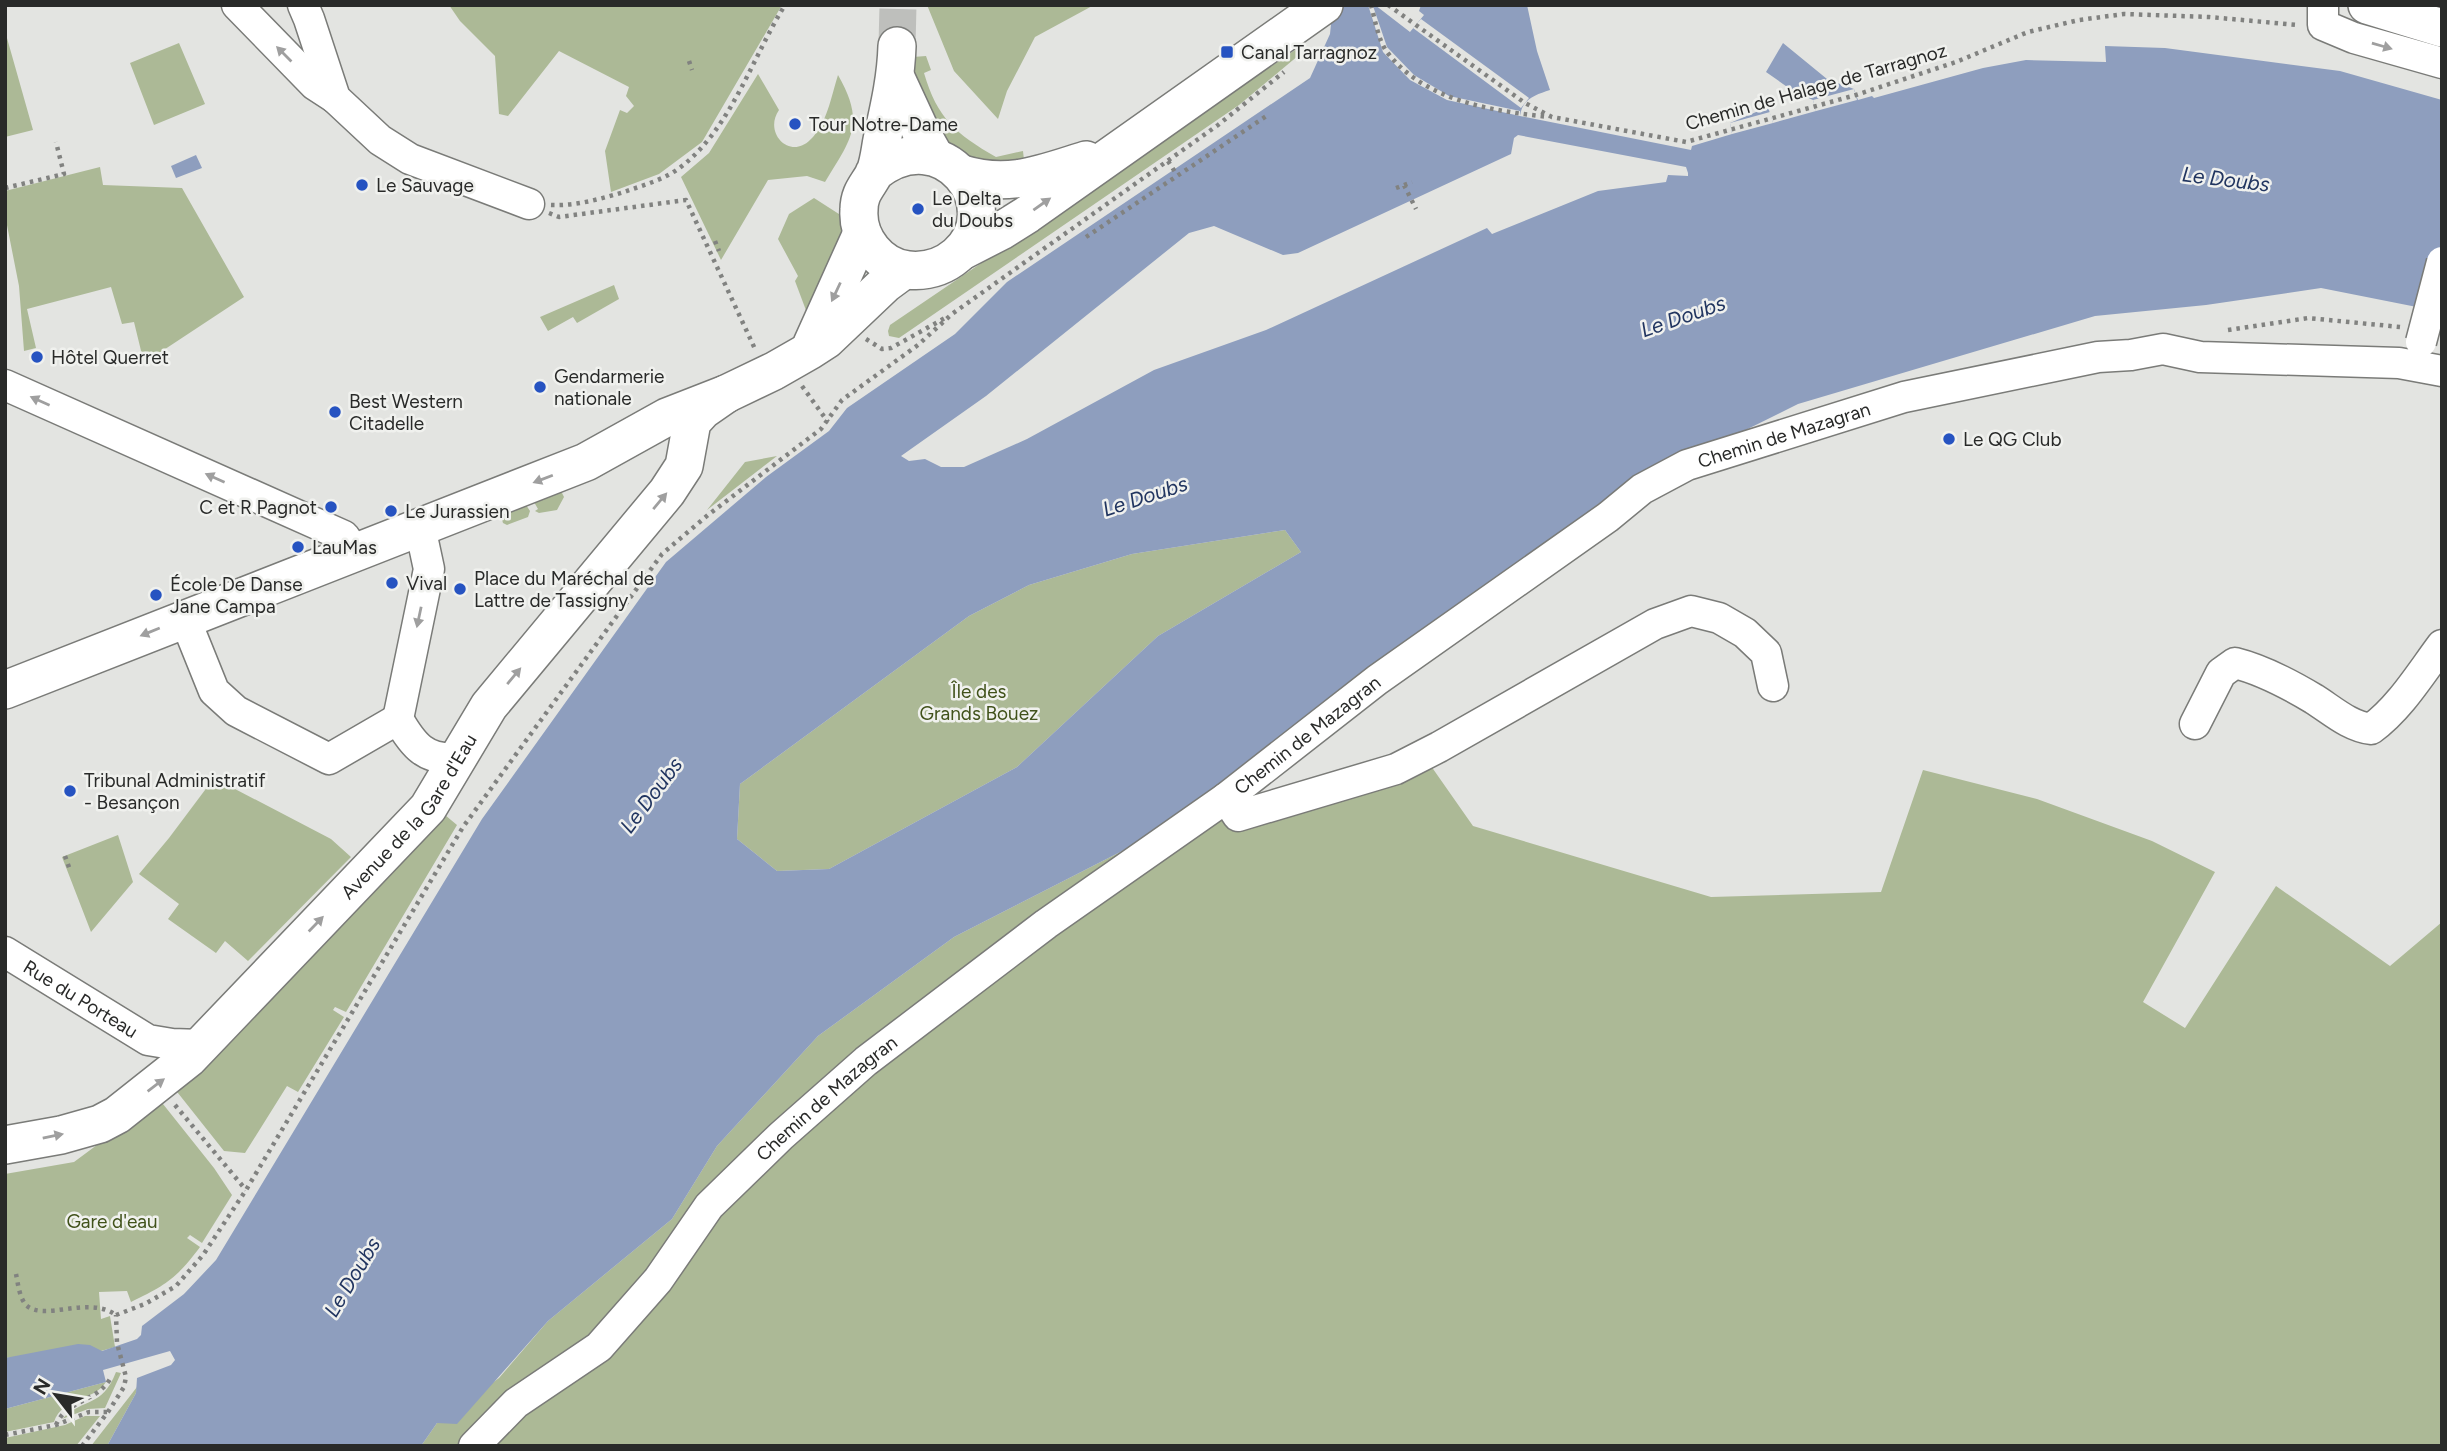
<svg xmlns="http://www.w3.org/2000/svg" width="2447" height="1451" viewBox="0 0 2447 1451" font-family="Figtree,sans-serif">
<style>
.green{fill:#acb996}
.water{fill:#8e9ebe;fill-rule:evenodd}
.pier{fill:#e3e4e1}
.lines{fill:none;stroke-linecap:round;stroke-linejoin:round}
.major-tunnel{stroke:#bebfbc;stroke-width:37;stroke-dasharray:37 18;stroke-linecap:butt}
.minor-casing{stroke:#7a7b78;stroke-width:33}
.major-casing{stroke:#7a7b78;stroke-width:40}
.path{stroke:#818280;stroke-width:4.5;stroke-dasharray:3.5 5;stroke-linecap:butt}
.minor{stroke:#fff;stroke-width:30}
.major{stroke:#fff;stroke-width:37}
.minor-bridge-casing{stroke:#7a7b78;stroke-width:33;stroke-linecap:butt}
.minor-bridge{stroke:#fff;stroke-width:30}
.oneway{fill:#9f9f9f}
.poi-dot{fill:#2653c1;stroke:#f0f1ee;stroke-width:2.5}
.labels{text-anchor:middle;dominant-baseline:central;stroke-width:5;stroke-linejoin:round;paint-order:stroke}
.poi-label{font-size:19px;fill:#292a29;stroke:#f0f1ee;text-anchor:start}
.street-label{font-size:19px;fill:#292a29;stroke:#f0f1ee}
.park-label{font-size:19px;fill:#41521b;stroke:#f0f1ee}
.water-label{font-size:21px;font-style:italic;fill:#213560;stroke:#f0f1ee}
</style>
<rect width="100%" height="100%" fill="#e3e4e1"/>
<path class="green" d="M449,5H782L702,142L659,174L611,192L605,151L620,110L627,113L634,106L626,96L629,87L559,51L508,116L499,114L495,56L460,21Z
M927,5H1094L1035,37L1007,91L998,119L954,71Z
M5,31L33,130L5,137Z
M179,43L205,104L154,125L130,63Z
M1301,46L1305,50L1239,105L899,338L889,336L888,331L890,325Z
M926,56L931,70L924,73C937,118 956,134 996,157L1023,151L1024,160L992,166L966,157L939,136L913,83V57Z
M758,74L779,110C763,133 790,160 810,140C827,124 831,97 838,75C866,124 851,139 825,182L807,176L768,180L721,260L681,177L709,153Z
M100,167L103,185L182,188L244,297L144,363L134,322L122,324L111,287L27,309L36,348L24,351L19,286L5,215V191Z
M814,198L842,216L843,233L807,313L795,281L798,276L778,239L789,214Z
M614,285L619,299L577,323L573,317L548,331L540,317Z
M777,456L707,510L745,462Z
M554,491L562,493L564,497L557,510L539,513L535,511L538,509L534,502Z
M526,505L530,511L528,517L507,525L503,523L501,516L503,512Z
M1285,530L1301,552L1158,636L1017,767L829,869L777,871L737,839L740,784L969,616L1029,585L1132,554Z
M1431,766L1473,826L1711,897L1881,892L1923,770L2037,799L2152,841L2215,872L2143,1002L2185,1028L2276,886L2390,966L2442,922V1446H421L437,1423L499,1378L548,1321L672,1219L717,1146L818,1036L954,937L1126,849L1218,787L1243,828Z
M214,778L331,839L351,857L248,961L225,941L216,953L168,919L179,904L139,874L169,838Z
M445,815L457,825L346,1012L335,1007L333,1010L344,1017L298,1092L287,1086L245,1153L224,1151L174,1088Z
M118,835L133,882L91,932L62,857Z
M159,1099L214,1168L232,1195L202,1243L190,1235L187,1238L200,1247C176,1279 166,1285 131,1302L127,1291L99,1292L101,1319L110,1316L115,1347L101,1351L5,1358V1174L74,1162Z
M116,1372L121,1373L105,1408L88,1409L62,1419C84,1397 102,1408 116,1372Z
M106,1382C93,1402 62,1397 54,1422L5,1432V1409Z
M137,1387L136,1393L107,1446H91Z
M85,1416H100L76,1446H5V1438L65,1425Z"/>
<path class="water" d="M1333,5H1368L1369,8L1375,5L1410,32L1424,15L1419,11L1421,5H1527L1537,51L1550,90C1535,95 1522,99 1520,116L1691,150L1692,146L1732,134L1730,123L1768,107L1773,123L1816,111L1813,100L1793,91L1766,72L1783,43L1827,79L1854,89L1858,100L1872,96L1874,98L1983,68L2026,60L2106,62L2105,46L2165,48L2340,71L2442,100V312L2321,288L2206,305L2095,316L1798,404L1687,459L1126,849L954,937L818,1036L717,1146L672,1219L548,1321L457,1424L437,1423L421,1446H107L136,1393L137,1378L171,1365L175,1360L170,1351L103,1370L106,1382L5,1409V1358L78,1344L90,1345L102,1351L137,1339L141,1335L142,1326L184,1294L216,1260L482,819L666,562L766,477L829,431L847,408L955,334L1007,282L1310,78L1330,34ZM1518,135L1686,167L1688,173V176L1668,175L1666,182L1598,191L1492,234L1487,228L1266,330L1154,370L1027,439L964,467H941L925,459L909,461L901,456L986,396L1189,233L1214,226L1283,255L1298,253L1511,154L1514,138ZM1285,530L1301,552L1158,636L1017,767L829,869L777,871L737,839L740,784L969,616L1029,585L1132,554Z
M196,155L202,168L176,178L171,166Z"/>
<path class="pier" d="M1373,6L1387,47L1414,75L1449,96L1520,111V116L1447,100L1410,80L1383,52L1369,8Z
M1421,19L1529,98L1521,108L1413,28Z
M1854,89L1857,100L1816,111L1813,100Z
M1770,112L1773,123L1732,134L1730,123Z"/>
<g class="lines">
<path class="major-tunnel" d="M897,46L898,5"/>
<g class="minor-casing">
<g id="minor">
<path d="M237,5L315,85L335,98"/>
<path d="M303,5L309,19L335,98L380,140L410,159L529,204"/>
<path d="M2323,5V25L2354,38L2442,63"/>
<path d="M5,385L344,536L355,552"/>
<path d="M185,619L214,691L236,711L329,759L398,719"/>
<path d="M398,719L429,569L420,527"/>
<path d="M398,719C413,745 425,761 458,758"/>
<path d="M2195,724L2221,673L2235,663C2263,670 2289,684 2314,699C2333,711 2349,726 2371,729C2400,708 2421,673 2442,645"/>
<path d="M1226,798L1238,816L1396,769L1439,747L1655,624L1691,611L1719,618L1745,633L1766,653L1773,686"/>
<path id="s1" d="M5,952L148,1040L172,1044L201,1045"/>
<path id="s2" d="M474,1446L516,1403L599,1347L658,1280L709,1206L781,1136L866,1061L1046,924L1226,798L1377,680L1608,517L1642,489L1687,465L1904,397L2098,357L2131,355L2163,349L2200,357L2399,363L2442,371"/>
</g>
</g>
<g class="major-casing">
<g id="major">
<path d="M2367,5L2442,28"/>
<path d="M896,78L921,132L935,157"/>
<path d="M874,173C943,117 1011,208 957,255C943,267 927,272 908,270C880,267 857,239 859,210C859,192 868,186 875,172C879,162 880,150 882,140C889,108 896,79 897,46"/>
<path d="M962,174C1009,188 1041,174 1086,160"/>
<path d="M962,251L1001,231L1028,214L1324,5"/>
<path d="M812,344L862,233"/>
<path d="M5,690L586,462L667,417L726,394L774,371L809,351L826,340L885,284L904,270"/>
<path id="s3" d="M5,1145L61,1135L100,1124L117,1115L189,1058L428,808L489,706L667,492L684,466L692,422L703,410L726,394"/>
</g>
</g>
<path class="path" d="M1371,5C1375,19 1378,40 1387,52C1424,101 1492,111 1549,117
M1388,5L1525,103L1552,117L1686,142L1856,95L1956,62L2028,32L2079,20L2124,14L2209,17L2298,25
M689,61L692,70
M1168,161L1177,175
M1404,185L1416,209
M5,188L64,174L56,142
M1396,188L1412,182
M551,205C576,206 600,199 624,192C644,185 666,179 682,166C731,128 753,56 785,5
M549,213L559,217L686,200L755,349
M1086,237L1268,115
M715,241L719,251
M2228,330L2308,318L2400,327
M866,339L882,349L891,348L945,318
M802,386L828,422
M65,856L70,870
M175,1105L246,1190
M16,1274C18,1283 19,1297 26,1305C44,1322 88,1295 116,1315
M116,1315L145,1304L176,1286L203,1255L246,1190L463,827L662,554L708,515L821,429L842,400L918,345L952,314L1218,125L1284,72
M56,1425C66,1400 97,1402 110,1379
M5,1435L56,1425L89,1412H108
M82,1446L108,1412L124,1387L126,1377L117,1343L116,1315"/>
<use href="#minor" class="minor"/>
<use href="#major" class="major"/>
<g class="minor-bridge-casing">
<path id="minor-bridge" d="M2421,342L2442,262"/>
</g>
<use href="#minor-bridge" class="minor-bridge"/>
</g>
<defs><path id="oneway-solid" d="M-6-.8H1V-3.2L6.5 0L1 3.2V.8H-6Z" transform="scale(1.75)"/></defs>
<g class="oneway">
<use href="#oneway-solid" transform="translate(2382 46) rotate(16)"/>
<use href="#oneway-solid" transform="translate(284 54) rotate(-135)"/>
<use href="#oneway-solid" transform="translate(1042 204) rotate(-35)"/>
<use href="#oneway-solid" transform="translate(836 292) rotate(115)"/>
<use href="#oneway-solid" transform="translate(40 401) rotate(-156)"/>
<use href="#oneway-solid" transform="translate(215 478) rotate(-156)"/>
<use href="#oneway-solid" transform="translate(543 479) rotate(159)"/>
<use href="#oneway-solid" transform="translate(660 501) rotate(-50)"/>
<use href="#oneway-solid" transform="translate(419 617) rotate(102)"/>
<use href="#oneway-solid" transform="translate(150 632) rotate(158)"/>
<use href="#oneway-solid" transform="translate(514 676) rotate(-50)"/>
<use href="#oneway-solid" transform="translate(316 924) rotate(-46)"/>
<use href="#oneway-solid" transform="translate(156 1085) rotate(-37)"/>
<use href="#oneway-solid" transform="translate(53 1136) rotate(-12)"/>
</g>
<g class="poi-dot">
<rect x="1220" y="45" width="14" height="14" rx="3.5"/>
<circle cx="795" cy="124" r="7"/>
<circle cx="362" cy="185" r="7"/>
<circle cx="918" cy="209" r="7"/>
<circle cx="37" cy="357" r="7"/>
<circle cx="540" cy="387" r="7"/>
<circle cx="335" cy="412" r="7"/>
<circle cx="1949" cy="439" r="7"/>
<circle cx="331" cy="507" r="7"/>
<circle cx="391" cy="511" r="7"/>
<circle cx="298" cy="547" r="7"/>
<circle cx="392" cy="583" r="7"/>
<circle cx="460" cy="589" r="7"/>
<circle cx="156" cy="595" r="7"/>
<circle cx="70" cy="791" r="7"/>
</g>
<g class="labels">
<g class="poi-label">
<text x="1241" y="52">Canal Tarragnoz</text>
<text x="809" y="124">Tour Notre-Dame</text>
<text x="376" y="185">Le Sauvage</text>
<text x="932" y="198">Le Delta<tspan x="932" dy="22">du Doubs</tspan></text>
<text x="51" y="357">Hôtel Querret</text>
<text x="554" y="376">Gendarmerie<tspan x="554" dy="22">nationale</tspan></text>
<text x="349" y="401">Best Western<tspan x="349" dy="22">Citadelle</tspan></text>
<text x="1963" y="439">Le QG Club</text>
<text x="317" y="507" text-anchor="end">C et R Pagnot</text>
<text x="405" y="511">Le Jurassien</text>
<text x="312" y="547">LauMas</text>
<text x="474" y="578">Place du Maréchal de<tspan x="474" dy="22">Lattre de Tassigny</tspan></text>
<text x="406" y="583">Vival</text>
<text x="170" y="584">École De Danse<tspan x="170" dy="22">Jane Campa</tspan></text>
<text x="84" y="780">Tribunal Administratif<tspan x="84" dy="22">- Besançon</tspan></text>
</g>
<g class="street-label">
<text transform="translate(1816 87) rotate(-16)">Chemin de Halage de Tarragnoz</text>
<text stroke="none"><textPath href="#s2" startOffset="1670">Chemin de Mazagran</textPath></text>
<text stroke="none"><textPath href="#s2" startOffset="1102">Chemin de Mazagran</textPath></text>
<text stroke="none"><textPath href="#s3" startOffset="536">Avenue de la Gare d'Eau</textPath></text>
<text stroke="none"><textPath href="#s1" startOffset="89">Rue du Porteau</textPath></text>
<text stroke="none"><textPath href="#s2" startOffset="499">Chemin de Mazagran</textPath></text>
</g>
<g class="park-label">
<text x="979" y="691">Île des<tspan x="979" dy="22">Grands Bouez</tspan></text>
<text x="112" y="1221">Gare d'eau</text>
</g>
<g class="water-label">
<text transform="translate(2226 179) rotate(7)">Le Doubs</text>
<text transform="translate(1683 316) rotate(-19)">Le Doubs</text>
<text transform="translate(1145 496) rotate(-18)">Le Doubs</text>
<text transform="translate(651 795) rotate(-53)">Le Doubs</text>
<text transform="translate(352 1277) rotate(-59)">Le Doubs</text>
</g>
</g>
<rect width="2447" height="1451" fill="none" stroke="#292a29" stroke-width="14"/>
<g transform="translate(56 1395) rotate(301)" stroke="#f0f1ee" stroke-width="5" paint-order="stroke">
<path d="M0-5L12 26L0 18L-12 26Z" fill="#292a29"/>
<text y="-10" font-size="19" font-weight="bold" text-anchor="middle" fill="#292a29">N</text>
</g>
</svg>
